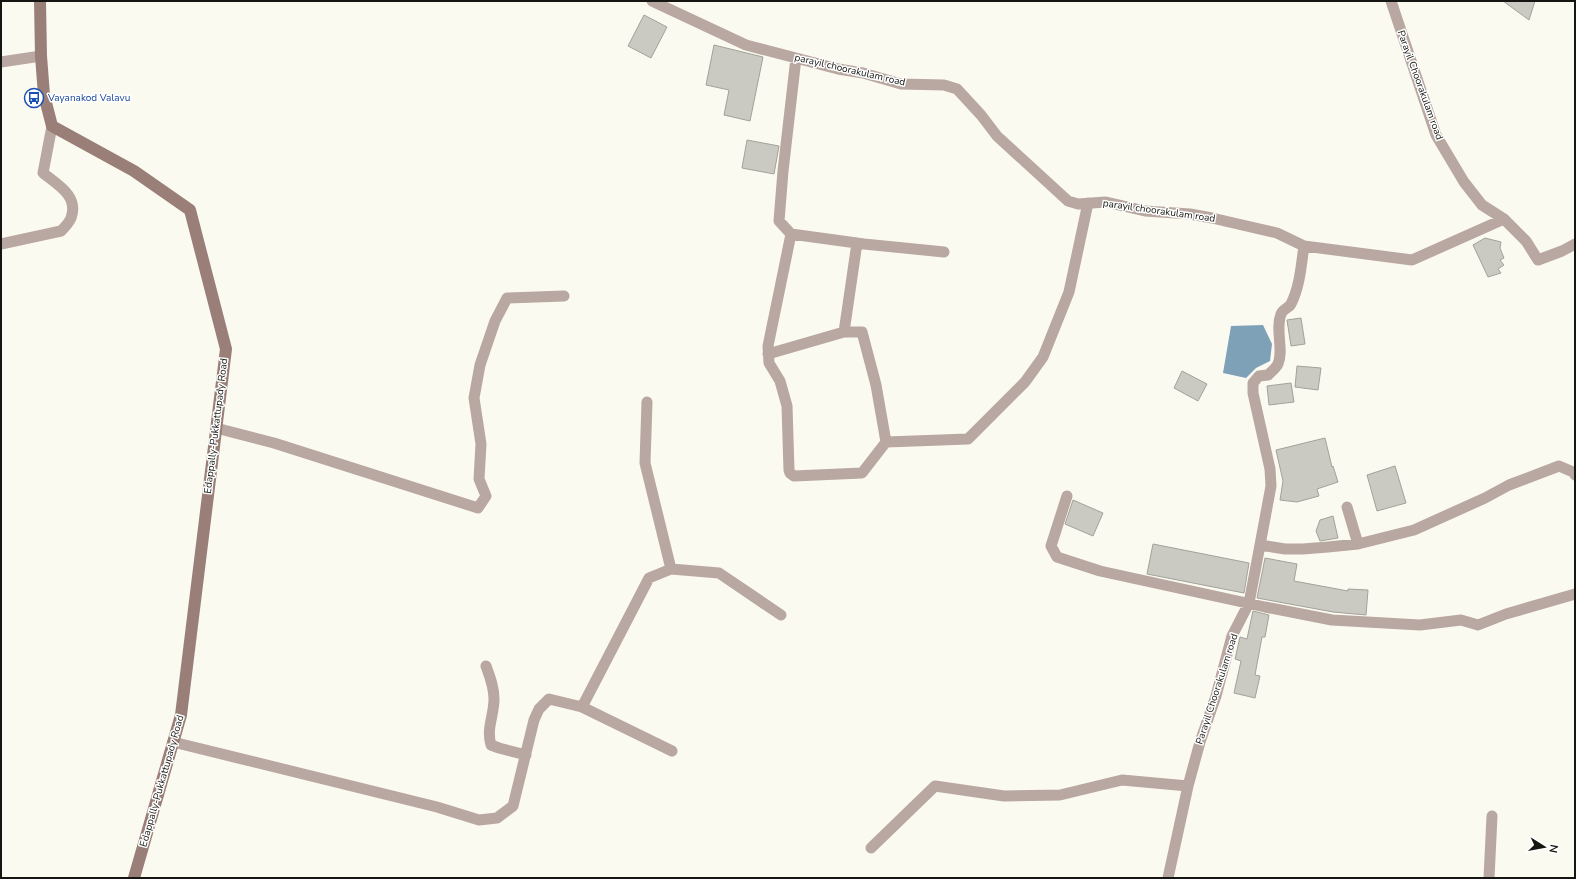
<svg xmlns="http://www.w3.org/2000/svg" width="1576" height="879" viewBox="0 0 1576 879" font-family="'Nunito Sans',sans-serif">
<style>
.water{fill:#7ea1b8}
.building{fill:#cbcac2;stroke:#a3a299}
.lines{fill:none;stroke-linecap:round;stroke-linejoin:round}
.street{stroke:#b9a7a1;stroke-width:11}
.secondary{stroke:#997f77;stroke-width:12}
.labels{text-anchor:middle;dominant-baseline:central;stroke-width:3;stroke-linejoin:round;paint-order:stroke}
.street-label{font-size:10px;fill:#151512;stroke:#fff}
.transit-label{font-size:10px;fill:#164399;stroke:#fff;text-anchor:start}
</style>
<rect width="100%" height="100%" fill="#fbfaf1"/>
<path class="water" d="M1263,325L1272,344L1270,361L1256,368L1246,378L1223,373L1231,326Z"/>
<path class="building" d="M1503,1H1535L1529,20Z
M644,15L667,27L651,58L628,46Z
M714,45L763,57L750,121L724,115L729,90L706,85Z
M747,140L779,146L774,174L742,168Z
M1485,238L1501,242L1500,248L1504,258L1500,260L1504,265L1498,269L1501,273L1488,277L1473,245Z
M1301,318L1305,344L1291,346L1287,320Z
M1297,366L1321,368L1318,390L1295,387Z
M1182,371L1207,384L1198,401L1174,388Z
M1291,383L1294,402L1269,405L1267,386Z
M1325,438L1332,467L1333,466L1338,482L1317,489L1319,496L1297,502L1280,500L1283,481L1276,450Z
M1395,466L1406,503L1377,511L1367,475Z
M1073,500L1103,513L1093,536L1065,524Z
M1333,516L1338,538L1320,541L1316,531L1320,520Z
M1153,544L1249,563L1244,593L1147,574Z
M1265,558L1297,564L1294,581L1348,591V589L1368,590L1366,615L1333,612L1257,598Z
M1253,611L1269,615L1265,637H1262L1255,675L1260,676L1255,698L1234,693L1241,661L1235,659L1240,637L1247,639Z"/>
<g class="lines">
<path class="street" d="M652,1L746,45L838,69L863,73L901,84L944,85L957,89L981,115L997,136L1068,201L1078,204L1106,202L1145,211L1190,214L1212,218L1277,233L1304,246C1301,266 1300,286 1291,304C1289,308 1283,309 1281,314C1275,329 1284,351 1278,364C1276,368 1271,372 1268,375L1259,376L1253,383V393L1270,469L1271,486L1260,545
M1391,1L1436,135L1464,182L1482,205L1504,219L1526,241L1538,260L1562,251L1575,244
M796,58L783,171L779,221L791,234L864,244L944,252
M1,62L41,56
M791,234L768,346L769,363L780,381L787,406L789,470L790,473L794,476L862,473L886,442L876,385L862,332H844
M1,244L61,231C64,228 69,223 71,218C79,196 58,185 43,173L52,126
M1304,246L1412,260L1504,219
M768,354L844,332L857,243
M216,428L274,443L478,508L486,496L479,479L481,444L474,398L480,365L495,321L507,298L564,296
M886,442L968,439L1025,382L1043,357L1069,292L1088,203
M1067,496L1051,546L1057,557L1100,571L1265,607L1332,620L1420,625L1461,620L1478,625L1506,614L1575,594
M1347,507L1358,544
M671,569L719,573L781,615
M486,666C490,677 494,687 494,699C494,716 486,728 491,745L499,748L526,755
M582,707L649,578L671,569L645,463L647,402
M173,742L437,807L479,820L497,818L513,806L534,720L539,709L549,699L582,707L672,751
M871,848L935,786L1004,796L1060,795L1122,780L1188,786
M1168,878L1188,786L1200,742L1216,696L1232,636L1249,603L1260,545L1285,549H1303L1328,547L1358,544L1414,530L1485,498L1509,485L1559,466L1573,472L1575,475
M1489,878L1492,816"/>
<path class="secondary" d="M40,1L41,56L44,95L52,126L134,171L190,210L226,349L181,715L134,878"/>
</g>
<defs>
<g id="bus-ring" transform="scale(1)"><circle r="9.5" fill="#fff" stroke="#1a4fb4" stroke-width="1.5"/><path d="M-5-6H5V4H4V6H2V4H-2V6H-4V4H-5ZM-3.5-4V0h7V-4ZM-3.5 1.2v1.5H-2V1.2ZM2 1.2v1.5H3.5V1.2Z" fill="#1a4fb4"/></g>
</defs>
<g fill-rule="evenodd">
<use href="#bus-ring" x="34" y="98"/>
</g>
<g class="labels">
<g class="street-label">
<text transform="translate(850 70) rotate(13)">parayil choorakulam road</text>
<text transform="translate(1420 85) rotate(70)">Parayil Choorakulam road</text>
<text transform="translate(1159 211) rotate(8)">parayil choorakulam road</text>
<text transform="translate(216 426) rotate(-83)">Edappally-Pukkattupady Road</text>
<text transform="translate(1217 689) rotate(-72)">Parayil Choorakulam road</text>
<text transform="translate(162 781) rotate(-74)">Edappally-Pukkattupady Road</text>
</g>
<g class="transit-label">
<text x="48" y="98">Vayanakod Valavu</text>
</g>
</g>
<rect width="1576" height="879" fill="none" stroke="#151512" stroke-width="4"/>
<g transform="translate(1544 847) rotate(101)" stroke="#ffffff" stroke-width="3" paint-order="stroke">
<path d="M0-3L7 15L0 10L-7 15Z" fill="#151512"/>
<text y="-6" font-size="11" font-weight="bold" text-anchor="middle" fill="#151512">N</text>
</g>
</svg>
